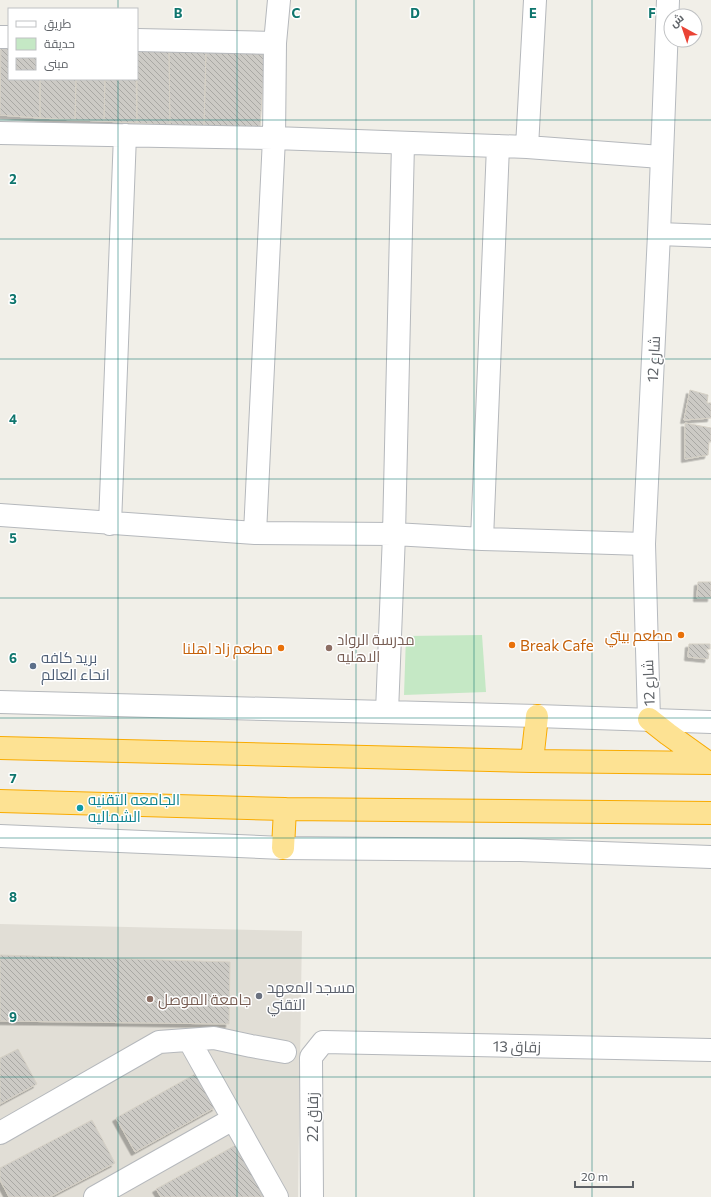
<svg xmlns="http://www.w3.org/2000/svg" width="711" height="1197" viewBox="0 0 711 1197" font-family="Commissioner,Cairo,sans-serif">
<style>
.education{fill:#e1ded6}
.park{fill:#c5e8c5}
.building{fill:url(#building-back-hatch);stroke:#d6d1c6;filter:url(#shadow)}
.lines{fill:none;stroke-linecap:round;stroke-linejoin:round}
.street-casing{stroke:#b5b8bc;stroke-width:24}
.secondary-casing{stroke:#b6babf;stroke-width:24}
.highway-casing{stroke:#f9ab00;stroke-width:24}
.street{stroke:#fff;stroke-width:22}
.secondary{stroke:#fff;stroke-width:22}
.highway{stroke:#fde293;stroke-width:22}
.grid{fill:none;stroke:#0f766e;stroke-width:1;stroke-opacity:0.55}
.food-dot{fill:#e8710a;stroke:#fff;stroke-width:1.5}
.education-dot{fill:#8d6e63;stroke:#fff;stroke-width:1.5}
.service-dot{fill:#5c6f8a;stroke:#fff;stroke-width:1.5}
.culture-dot{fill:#0f9aa8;stroke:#fff;stroke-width:1.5}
.worship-dot{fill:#6b7280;stroke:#fff;stroke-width:1.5}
.labels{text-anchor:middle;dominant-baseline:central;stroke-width:3;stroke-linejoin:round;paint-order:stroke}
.street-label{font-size:15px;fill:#5f6368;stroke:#fff}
.food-label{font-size:15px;fill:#c56008;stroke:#fff;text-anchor:end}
.education-label{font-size:15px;fill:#785e54;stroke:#fff;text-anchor:start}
.service-label{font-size:15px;fill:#4e5e75;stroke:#fff;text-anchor:start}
.culture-label{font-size:15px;fill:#0d838f;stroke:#fff;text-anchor:start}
.worship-label{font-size:15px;fill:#5b616d;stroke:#fff;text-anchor:start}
.grid-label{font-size:13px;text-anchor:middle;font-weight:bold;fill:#0f766e;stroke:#fff;stroke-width:3;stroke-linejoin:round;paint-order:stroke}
</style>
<defs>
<pattern id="building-back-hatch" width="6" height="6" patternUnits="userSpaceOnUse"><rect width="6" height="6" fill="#cccac5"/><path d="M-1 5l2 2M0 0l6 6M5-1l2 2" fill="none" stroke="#a9a8a4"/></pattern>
<filter id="shadow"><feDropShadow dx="-3.5" dy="3.5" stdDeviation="0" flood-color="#0004"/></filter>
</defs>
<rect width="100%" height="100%" fill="#f1efe8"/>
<path class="education" d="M0,924L302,931L298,1197H0Z"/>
<path class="park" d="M482,635L486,692L404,695L406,636Z"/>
<path class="building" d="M1,46H9V79H40V118L0,115Z
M137,50H169L170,125L137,123Z
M169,50L206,52L204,126L170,125Z
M206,52L265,54L260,127L204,126Z
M40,79H76L75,120L40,118Z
M76,79H105L104,121L75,120Z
M105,79H136L137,123L104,121Z
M690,390L708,395L707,403H711V418L684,420Z
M685,423L711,428V442H709L708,455L685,459Z
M698,582H711V598H697Z
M689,644H710V649H706L709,654L708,659L688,657Z
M0,955L230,962L229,1024L0,1021Z
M18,1049L37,1084L0,1104V1058Z
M197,1073L216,1107L135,1152L116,1118Z
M92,1120L115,1163L50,1197H9L0,1180V1168Z
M236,1145L264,1197H161L156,1189Z"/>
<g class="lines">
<g class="street-casing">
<path id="street" d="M0,37H9
M137,40L275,43
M0,133L274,138L527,147L661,157
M527,147L535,0
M659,234L711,236
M0,515L255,533L394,534L482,539L644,544
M110,524L125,135
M255,533L274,138L275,43L279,0
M482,539L498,146
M0,702L537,716L711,722
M387,712L394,534L403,143
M0,836L283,848L520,850L711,857
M189,1040L277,1197
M0,1133L159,1042L214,1038L251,1046L285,1052
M95,1197L233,1119
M312,1197L311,1057L323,1042L711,1050"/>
</g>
<g class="secondary-casing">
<path id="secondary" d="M649,719L644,544L659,234L668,0"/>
</g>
<g class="highway-casing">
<path id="highway" d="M649,719L668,734L707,762
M0,748L532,761L711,763
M532,761L537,716
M0,801L285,809L711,813
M283,848L285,809"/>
</g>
<use href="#street" class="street"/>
<use href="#secondary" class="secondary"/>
<use href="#highway" class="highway"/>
</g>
<path class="grid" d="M118,0V9M237,0V1197M356,0V1197M474,0V1197M592,0V1197M118,79V1197M0,120H711M0,239H711M0,359H711M0,479H711M0,598H711M0,718H711M0,838H711M0,958H711M0,1077H711"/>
<g class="food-dot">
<circle cx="681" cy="635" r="4"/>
<circle cx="512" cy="645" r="4"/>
<circle cx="281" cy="648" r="4"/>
</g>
<g class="education-dot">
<circle cx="329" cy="648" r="4"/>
<circle cx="150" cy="999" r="4"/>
</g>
<circle class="service-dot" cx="33" cy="666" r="4"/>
<circle class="culture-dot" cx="80" cy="808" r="4"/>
<circle class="worship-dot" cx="259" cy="996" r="4"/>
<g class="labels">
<g class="street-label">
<text transform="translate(653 359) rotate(-87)">شارع 12</text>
<text transform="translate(648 683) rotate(-92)">شارع 12</text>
<text transform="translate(517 1046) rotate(1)">زقاق 13</text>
<text transform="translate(312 1117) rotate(-90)">زقاق 22</text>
</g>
<g class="food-label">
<text x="673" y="635">مطعم بيتي</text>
<text x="520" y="645" text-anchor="start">Break Cafe</text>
<text x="273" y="648">مطعم زاد اهلنا</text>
</g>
<g class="education-label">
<text x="337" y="639">مدرسة الرواد<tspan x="337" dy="17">الاهليه</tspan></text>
<text x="158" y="999">جامعة الموصل</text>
</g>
<g class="service-label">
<text x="41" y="657">بريد كافه<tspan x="41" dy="17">انحاء العالم</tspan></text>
</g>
<g class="culture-label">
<text x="88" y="799">الجامعه التقنيه<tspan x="88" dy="17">الشماليه</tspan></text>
</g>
<g class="worship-label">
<text x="267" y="987">مسجد المعهد<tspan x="267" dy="17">التقني</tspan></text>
</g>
</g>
<g class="grid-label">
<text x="178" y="18">B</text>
<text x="296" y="18">C</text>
<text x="415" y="18">D</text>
<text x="533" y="18">E</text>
<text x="652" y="18">F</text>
<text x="13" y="184">2</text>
<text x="13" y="304">3</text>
<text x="13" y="424">4</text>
<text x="13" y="543">5</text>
<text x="13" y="663">6</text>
<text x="13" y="783">7</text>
<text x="13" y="902">8</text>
<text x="13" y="1022">9</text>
</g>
<rect x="8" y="8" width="130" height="72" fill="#ffffff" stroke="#bfc1c3"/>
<rect x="16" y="21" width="20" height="6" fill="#ffffff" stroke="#bfc1c3"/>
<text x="44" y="28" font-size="12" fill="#5f6368">طريق</text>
<rect x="16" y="38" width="20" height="12" fill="#c5e8c5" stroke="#bfc1c3"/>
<text x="44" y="48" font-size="12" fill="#5f6368">حديقة</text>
<rect x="16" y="58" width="20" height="12" fill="url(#building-back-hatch)" stroke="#bfc1c3"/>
<text x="44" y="68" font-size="12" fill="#5f6368">مبنى</text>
<g transform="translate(683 28) rotate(320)"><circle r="19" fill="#ffffff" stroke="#bfc1c3"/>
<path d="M0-3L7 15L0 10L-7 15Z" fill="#ea4335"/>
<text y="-6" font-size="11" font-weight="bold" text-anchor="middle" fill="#5f6368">ش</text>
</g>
<path d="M575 1181v6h58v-6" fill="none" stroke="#5f6368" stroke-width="2"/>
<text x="581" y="1181" font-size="12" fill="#5f6368" stroke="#ffffff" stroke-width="3" paint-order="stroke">20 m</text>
</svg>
